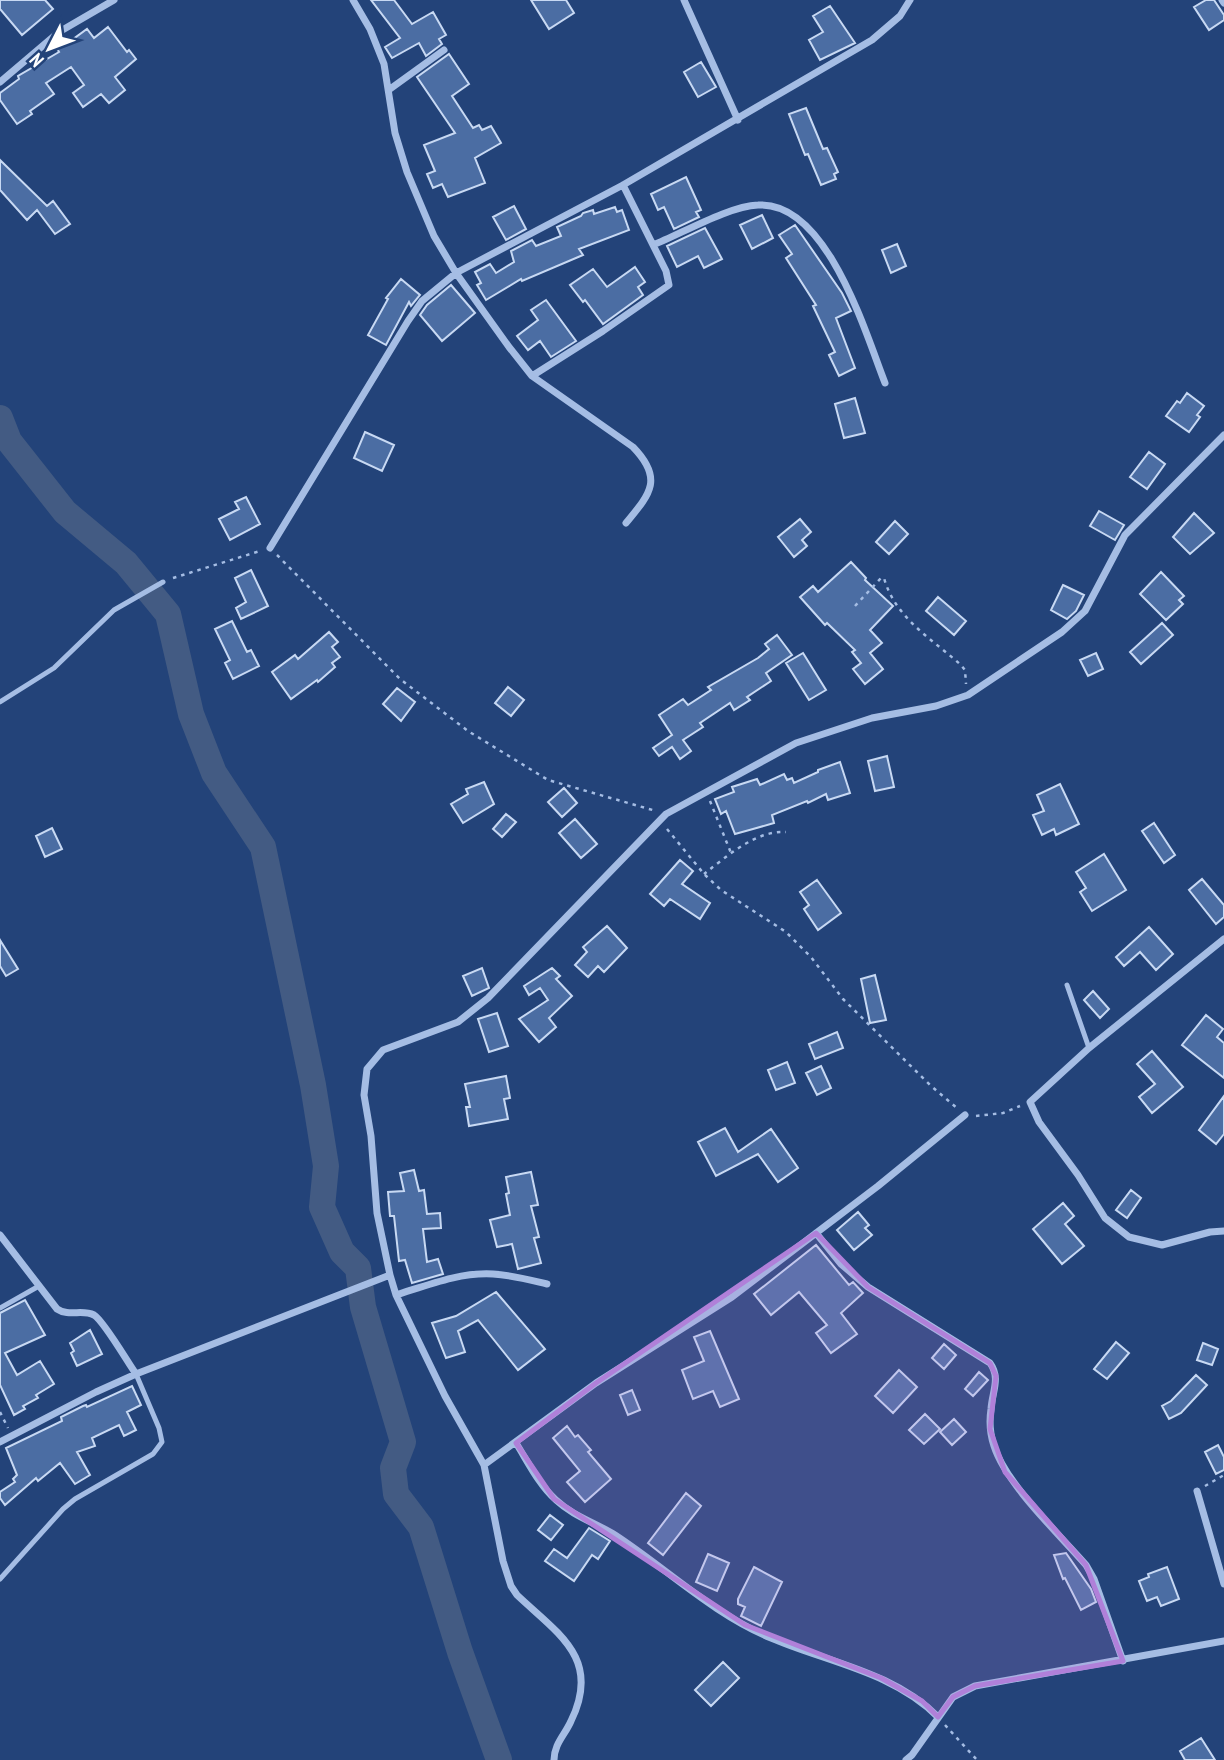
<svg xmlns="http://www.w3.org/2000/svg" width="1224" height="1760" viewBox="0 0 1224 1760" font-family="'PT Sans Narrow',sans-serif">
<style>
.lines{fill:none;stroke-linecap:round;stroke-linejoin:round}
.river{stroke:#435b83;stroke-width:26}
.building{fill:#4b6da3;stroke:#c8d9f3;stroke-width:2}
.path{stroke:#a5bde4;stroke-width:2.5;stroke-dasharray:3.5 5;stroke-linecap:butt}
.service{stroke:#a5bde4;stroke-width:5}
.minor{stroke:#a5bde4;stroke-width:7}
.marked{fill:#b080d9;fill-opacity:0.2;stroke:#b080d9;stroke-width:5;stroke-linejoin:round}
</style>
<rect width="100%" height="100%" fill="#234379"/>
<g class="lines">
<path class="river" d="M0,418L9,441L65,512L126,563L168,614L191,714L214,773L263,847L313,1085L326,1166L322,1207L342,1252L358,1268L363,1307L403,1442L393,1468L396,1494L421,1527L460,1652L499,1760"/>
</g>
<path class="building" d="M0,0H45L53,9L22,35L0,9Z
M371,0H394L412,24L433,12L446,35L439,39L442,44L426,56L419,43L392,58L385,47L400,38Z
M531,0H566L574,13L549,29Z
M1206,0H1214L1224,15V20L1209,30L1194,7Z
M830,6L855,43L820,60L809,40L823,32L813,16Z
M108,27L127,52L129,50L136,59L115,77L125,90L109,103L101,94L83,107L73,93L84,85L71,67L46,83L54,94L30,111L32,114L17,124L0,100V93L19,79L18,76L59,52L56,47L67,39L69,42L87,29L94,38Z
M449,54L469,84L452,96L473,128L479,125L482,130L491,126L501,143L475,158L485,183L448,197L442,184L433,188L427,174L435,171L424,145L455,133L417,77Z
M701,62L716,87L698,97L684,72Z
M806,108L823,149L827,148L838,172L834,174L836,179L821,185L808,154L805,155L789,114Z
M0,160L47,206L53,201L70,224L55,234L37,210L27,220L0,190Z
M686,177L701,210L696,212L699,217L674,229L664,207L658,210L651,194Z
M514,206L526,229L506,240L493,217Z
M615,207L617,212L622,210L629,230L579,249L583,255L522,281L521,279L486,300L477,285L481,283L475,272L490,264L496,273L514,262L511,251L532,240L536,246L561,236L557,227L581,216L583,213L593,210L594,214Z
M762,215L773,238L752,249L740,225Z
M795,225L842,293L851,311L836,318L855,368L839,376L829,355L835,352L813,306L816,305L786,258L792,254L779,235Z
M705,228L722,259L704,268L698,256L677,267L667,246Z
M897,244L906,266L891,273L882,250Z
M635,267L645,282L638,287L643,295L603,324L585,300L583,302L570,285L593,269L607,287Z
M401,279L420,295L411,306L409,302L386,345L368,335L388,299L386,298Z
M451,285L475,313L442,341L420,315L427,305Z
M546,300L576,341L551,357L540,341L528,350L517,336L538,320L531,310Z
M1187,393L1204,406L1197,415L1200,417L1189,432L1166,416L1177,401L1180,403Z
M855,398L865,433L844,438L835,404Z
M365,432L394,445L382,471L354,458Z
M1149,452L1165,464L1147,489L1130,477Z
M246,497L260,524L230,540L219,519L239,509L235,502Z
M1099,511L1124,525L1115,540L1090,526Z
M1194,513L1214,533L1190,554L1173,537Z
M800,519L811,532L802,540L807,546L794,557L778,537Z
M895,521L908,534L889,554L876,542Z
M851,562L866,578L865,580L893,606L870,630L882,643L870,653L883,669L865,684L853,669L861,663L852,652L855,650L827,623L825,625L800,597L813,586L818,592Z
M251,570L268,606L241,619L236,608L246,602L235,578Z
M1161,572L1184,596L1179,600L1183,604L1166,620L1140,594Z
M1063,585L1084,595L1076,611L1067,619L1051,610Z
M938,597L966,621L954,635L926,611Z
M232,621L247,652L251,650L259,666L233,679L225,663L230,660L215,629Z
M1162,623L1173,635L1141,664L1130,652Z
M329,632L338,642L332,647L340,657L332,663L335,667L318,682L317,680L291,699L272,672L295,655L298,659Z
M777,635L792,655L766,673L771,681L747,697L750,700L734,710L730,703L700,723L703,727L683,740L691,751L680,759L672,747L659,756L653,748L672,735L659,715L683,699L688,705L711,690L708,687L758,658L769,649L765,644Z
M803,653L826,690L809,700L786,663Z
M1096,653L1103,669L1088,676L1080,660Z
M508,687L524,700L511,716L495,703Z
M397,688L415,702L401,721L383,704Z
M887,756L894,787L875,791L868,761Z
M840,762L850,793L828,800L826,794L808,803L807,801L772,815L774,823L753,829L735,834L726,811L721,814L715,799L734,792L732,787L757,779L760,785L784,774L787,780L792,778L794,783L818,772V770Z
M484,782L494,804L463,823L451,804L468,794L466,789Z
M1060,784L1079,824L1056,835L1054,829L1042,835L1033,815L1044,811L1037,795Z
M564,788L577,803L562,817L548,802Z
M506,814L516,822L502,837L493,829Z
M575,819L597,844L581,858L559,833Z
M1154,823L1175,855L1164,863L1142,831Z
M52,828L62,849L45,857L36,836Z
M1104,854L1126,890L1092,911L1080,892L1086,888L1076,872Z
M680,860L693,871L682,884L710,903L700,919L670,899L664,906L650,894Z
M1202,879L1224,905V917L1216,924L1189,890Z
M817,880L841,913L818,930L804,909L809,905L800,892Z
M607,926L627,948L604,972L598,966L588,977L575,965L587,952L583,947Z
M1149,927L1173,954L1156,970L1140,952L1124,966L1116,957Z
M0,940L18,969L6,976L0,966Z
M482,968L489,988L472,996L463,976Z
M552,968L560,976L556,979L572,996L549,1018L556,1027L539,1042L519,1019L548,1000L540,988L529,995L524,986Z
M875,975L886,1020L870,1023L861,979Z
M1093,991L1109,1009L1100,1018L1084,1000Z
M497,1013L508,1046L489,1052L478,1019Z
M1206,1015L1223,1029L1217,1037L1224,1043V1078L1182,1045Z
M837,1032L843,1048L815,1059L809,1044Z
M1152,1051L1183,1087L1152,1113L1139,1097L1155,1084L1137,1064Z
M787,1062L795,1083L776,1090L768,1070Z
M821,1066L831,1088L817,1095L806,1073Z
M506,1076L510,1098L504,1099L508,1119L469,1126L466,1107H470L465,1084Z
M1224,1096V1134L1216,1144L1199,1130Z
M725,1128L738,1152L771,1129L798,1168L778,1182L758,1154L716,1176L698,1142Z
M414,1170L419,1191L424,1190L427,1214L440,1213L441,1228L423,1229L427,1262L438,1259L443,1274L412,1283L405,1260L399,1261L394,1216H390L388,1192L404,1191L400,1173Z
M531,1172L538,1205L531,1206L539,1237L534,1238L541,1263L518,1269L512,1244L497,1247L490,1220L510,1215L506,1194L509,1193L506,1177Z
M1131,1190L1141,1198L1127,1218L1116,1210Z
M1063,1203L1074,1216L1065,1224L1084,1246L1062,1264L1033,1229Z
M858,1212L869,1225L865,1228L872,1235L854,1250L837,1230Z
M816,1245L849,1285L853,1282L863,1293L841,1313L857,1334L831,1353L816,1333L827,1325L799,1292L771,1315L754,1294Z
M496,1292L545,1349L518,1370L478,1320L458,1331L465,1352L446,1358L432,1323L456,1316Z
M25,1300L45,1335L5,1353L17,1375L40,1361L54,1384L36,1395L38,1398L23,1406L25,1409L14,1415L0,1385V1313Z
M90,1330L102,1354L77,1366L71,1353L74,1351L70,1343Z
M710,1331L739,1399L720,1407L713,1391L693,1399L682,1370L704,1361L694,1337Z
M1116,1342L1129,1353L1107,1379L1094,1369Z
M1203,1343L1218,1349L1212,1365L1197,1360Z
M944,1344L956,1355L944,1369L932,1358Z
M899,1370L917,1387L893,1413L875,1396Z
M979,1372L988,1380L973,1396L965,1389Z
M1196,1375L1207,1385L1181,1413L1169,1419L1162,1406L1171,1401Z
M132,1386L141,1405L127,1412L136,1430L124,1436L119,1425L92,1438L95,1446L77,1452L90,1475L75,1484L60,1463L38,1481L36,1478L5,1505L0,1498V1492L15,1482L13,1479L17,1475L6,1448L62,1421L61,1417L83,1406L86,1405L87,1407Z
M632,1390L640,1410L628,1415L620,1395Z
M925,1414L940,1429L924,1444L909,1430Z
M954,1419L966,1432L952,1445L940,1432Z
M567,1426L575,1437L578,1435L591,1450L588,1452L611,1479L585,1502L567,1482L580,1471L553,1438Z
M1218,1445L1224,1457V1470L1216,1474L1205,1452Z
M686,1493L701,1506L663,1555L648,1543Z
M550,1515L563,1525L551,1540L538,1530Z
M589,1528L610,1541L598,1559L592,1555L574,1581L545,1561L554,1549L567,1558Z
M1066,1553L1091,1589L1096,1602L1081,1610L1065,1578L1063,1579L1054,1555Z
M708,1554L729,1563L717,1591L696,1582Z
M754,1567L782,1582L761,1626L741,1616L745,1607L738,1604V1599Z
M1167,1567L1179,1599L1161,1606L1157,1597L1147,1601L1139,1581L1149,1577L1148,1574Z
M723,1662L739,1678L711,1706L695,1690Z
M1201,1738L1215,1760H1185L1180,1751Z"/>
<g class="lines">
<path class="path" d="M277,555L400,679L468,731L548,780L656,811
M173,578L260,551
M855,606L881,578H884C895,618 932,639 961,665L965,670L966,684
M710,801L731,853
M667,829L704,874L721,890L786,932L811,957L843,999L930,1085L958,1109
M704,874C726,857 756,830 786,832
M976,1116L1003,1113L1020,1106
M0,1412L8,1428
M1205,1486L1224,1475
M945,1725L977,1760"/>
<path class="service" d="M0,702L54,668L114,610L163,582
M1067,985L1089,1048
M0,1308L39,1286
M0,1579L63,1509L75,1499L153,1454L162,1442L159,1428L136,1374"/>
<path class="minor" d="M353,0L370,29L384,64L395,133L407,172L434,236L456,273L509,347L532,376L633,447C664,479 650,494 626,523
M684,0L738,120
M1222,0L1224,3
M0,82L59,32L114,0
M390,89L444,50
M653,245C681,234 729,206 758,205C827,201 865,332 885,383
M532,376L603,331L669,285L666,271L623,185
M270,548L408,321L422,301L456,273L623,185L872,40L900,16L910,0
M1224,939L1089,1048L1030,1102L1039,1122L1078,1175L1105,1218L1129,1237L1162,1245L1210,1232L1224,1231
M816,1233L841,1264L868,1287L990,1363C1001,1378 992,1392 991,1409C989,1422 990,1434 994,1446C1006,1484 1059,1534 1086,1565L1094,1579L1123,1661
M0,1235L57,1309C69,1317 82,1309 94,1315C104,1321 128,1363 136,1374
M396,1295C428,1285 460,1272 493,1274C512,1275 530,1280 547,1284
M0,1442L96,1392L136,1374L390,1275
M516,1443C528,1462 539,1485 556,1500C573,1516 596,1523 615,1535C667,1569 713,1614 771,1638C827,1662 894,1672 938,1717
M484,1465L596,1383L732,1297L878,1186L965,1115
M1197,1491L1224,1584
M554,1760C554,1744 565,1735 571,1721C602,1658 557,1633 517,1595L511,1586L503,1561L484,1465L445,1396L396,1295L390,1275L377,1213L371,1136L364,1095L367,1069L383,1050L458,1022L488,998L666,814L796,743L872,718L936,706L968,695L1062,632L1085,611L1125,535L1224,435
M906,1760L912,1755L953,1697L975,1686L1224,1641"/>
</g>
<path class="marked" d="M816,1233L868,1287L990,1363L996,1376L990,1429L1005,1472L1086,1565L1123,1661L975,1686L953,1697L938,1717L922,1701L881,1678L745,1625L554,1499L516,1443L596,1383Z"/>
<g transform="translate(49 49) rotate(228)" stroke="#234379" stroke-width="5" paint-order="stroke">
<path d="M0-5L12 26L0 18L-12 26Z" fill="#ffffff"/>
<text y="-10" font-size="19" font-weight="bold" text-anchor="middle" fill="#ffffff">N</text>
</g>
</svg>
